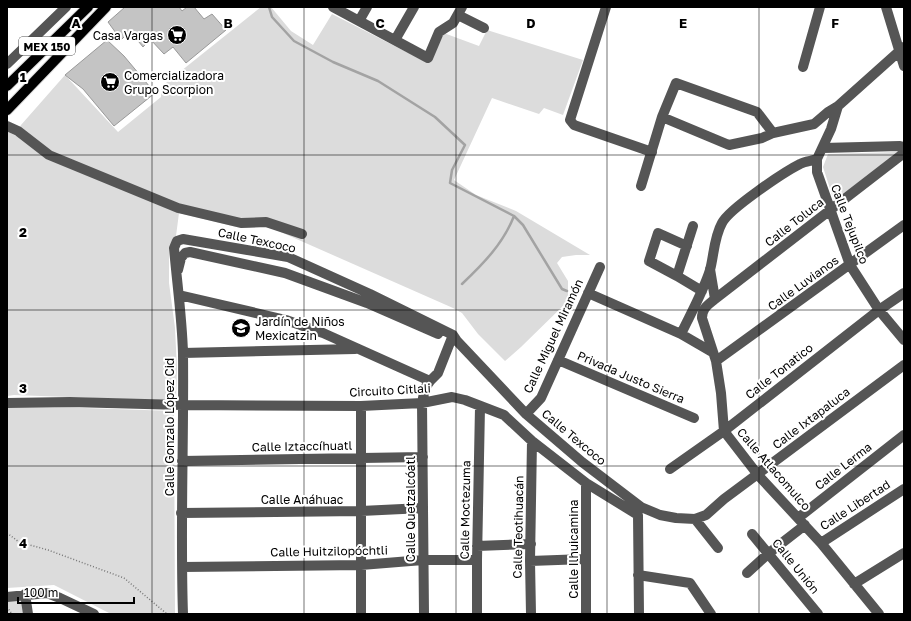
<svg xmlns="http://www.w3.org/2000/svg" width="911" height="621" viewBox="0 0 911 621" font-family="'Golos Text',sans-serif">
<style>
.green{fill:#dcdcdc}
.lines{fill:none;stroke-linecap:round;stroke-linejoin:round}
.stream{stroke:#a3a3a3;stroke-width:2.5}
.building{fill:#c4c4c4;stroke:#999}
.major-casing{stroke:#dbdbdb;stroke-width:12}
.path{stroke:#777;stroke-width:1.5;stroke-dasharray:1 2;stroke-linecap:butt}
.minor{stroke:#555;stroke-width:10}
.major{stroke:#000;stroke-width:10}
.grid{fill:none;stroke:#000;stroke-width:1;stroke-opacity:0.55}
.labels{text-anchor:middle;dominant-baseline:central;stroke-width:4;stroke-linejoin:round;paint-order:stroke}
.shield{fill:#fff;stroke:#4c4c4c;stroke-width:1}
.shield-label{font-size:11px;font-weight:bold;fill:#000}
.poi-label{font-size:12px;fill:#000;stroke:#fff;text-anchor:start}
.street-label{font-size:12px;fill:#000;stroke:#fff}
.grid-label{font-size:13px;text-anchor:middle;font-weight:bold;fill:#000;stroke:#fff;stroke-width:4;stroke-linejoin:round;paint-order:stroke}
</style>
<rect width="100%" height="100%" fill="#fff"/>
<path class="green" d="M261,7H271L291,31L313,45L332,14L428,63L441,32L479,46L487,30L583,60L563,115L544,108L539,114L492,98L454,180L476,195L516,211L590,255H576L562,257L557,263L568,281V297L565,304L521,347L505,361L478,334L462,313L453,308L267,226L241,228L179,213L176,236L169,246V283L175,328L177,369L176,401L14,395L7,396V131L16,136L21,125L65,75L118,132L161,97V87Z
M897,152L834,201L823,167L828,154Z
M25,406L174,411L175,614H111L54,585L7,588V407Z
M21,600L25,614H7V601Z"/>
<g class="lines">
<path class="stream" d="M269,7L272,17L294,41L333,62L378,81L435,117L465,145L452,170L450,183L514,216L523,225L562,289L567,291
M462,284C483,264 503,244 514,216"/>
</g>
<path class="building" d="M125,7H179L182,11L187,7H194L204,19L212,14L226,30L186,63L173,47L164,54L150,39L143,47L130,31L121,40L108,22Z
M107,40L124,56L155,93L114,126L83,89L65,75Z"/>
<g class="lines">
<g class="major-casing">
<path id="major" d="M7,86L88,7
M7,110L106,7"/>
</g>
<path class="path" d="M7,533L19,542L48,550L124,578L167,614
M7,607L12,614"/>
<path class="minor" d="M333,7L428,58L439,32L453,23L462,7
M606,7L570,120L574,125L652,152
M886,7L904,66
M458,15L484,28
M359,21L367,7
M395,40L414,7
M7,64L66,7
M803,67L820,7
M838,106L831,129L817,159V172L850,265L879,310L904,340
M662,117L729,145L762,138L773,133L814,124L828,112L838,106L904,47
M7,126L18,131L49,155L178,208L241,223L266,222L302,234
M823,148L900,146L904,147
M641,186L662,117L676,83L757,112L773,133
M687,246L658,233L649,261L677,276L702,291
M710,269L715,299
M178,270L181,258L185,253L190,252L285,273L367,303L438,334
M677,276L693,226
M588,293L681,334L712,352
M179,295L286,320L323,333L430,381L438,373L453,335
M681,334C691,313 703,292 710,270C714,255 714,237 722,223C729,209 784,172 800,164C805,161 812,161 817,159
M183,353L355,349
M558,360L694,418
M716,361L904,225
M7,403L70,402L182,405L361,406L422,403L452,397L465,400L504,415L532,441L586,483L638,515L639,614
M361,406V614
M526,414L541,398L600,267
M182,461L423,457
M670,469L724,431L879,310L904,293
M181,513L361,511L423,508
M798,518L904,435
M695,519L718,548
M752,534L818,614
M821,543L904,489
M477,546L531,544
M530,561L585,559
M182,567L361,565L423,560H477
M747,573L769,553L805,525
M638,575L690,583L711,614
M854,584L904,553
M25,594L28,614
M7,597L47,593L60,598L94,614
M183,614C180,527 184,440 183,353C182,318 177,283 174,248L177,241L183,239L288,257L370,294L453,335L457,341L526,414L582,462L641,507L660,515L676,518L695,519L706,515L724,499L904,365
M424,614L422,403L425,388L430,381
M477,614V560L480,407
M531,614L530,561L532,441
M586,614V483
M879,614L821,543L758,475L724,431L721,393L716,361L702,318C702,308 708,305 715,299L904,153"/>
<use href="#major" class="major"/>
</g>
<path class="grid" d="M152,7V614M304,7V614M456,7V614M607,7V614M759,7V614M7,155H904M7,310H904M7,466H904"/>
<defs>
<g id="supermarket-disc" transform="scale(1)"><circle r="9.5" fill="#000" stroke="#fff"/><path d="M-6-5.5h2.5l.6 2H6L4.5 2H-2.5L-4.4-4H-6ZM-1.5 3.2a1.3 1.3 0 1 0 .1 0ZM3 3.2a1.3 1.3 0 1 0 .1 0Z" fill="#fff"/></g>
<g id="school-disc" transform="scale(1)"><circle r="9.5" fill="#000" stroke="#fff"/><path d="M0-5L7-2L0 1L-7-2ZM-4 1L0 2.5L4 1V4Q0 6-4 4Z" fill="#fff"/></g>
</defs>
<g fill-rule="evenodd">
<use href="#supermarket-disc" x="177" y="35"/>
<use href="#supermarket-disc" x="110" y="82"/>
<use href="#school-disc" x="241" y="328"/>
</g>
<g class="labels">
<rect class="shield" x="19" y="37" width="56" height="18" rx="3"/>
<g class="shield-label">
<text x="47" y="46">MEX 150</text>
</g>
<g class="poi-label">
<text x="163" y="35" text-anchor="end">Casa Vargas</text>
<text x="124" y="75">Comercializadora<tspan x="124" dy="14">Grupo Scorpion</tspan></text>
<text x="255" y="321">Jardín de Niños<tspan x="255" dy="14">Mexicatzin</tspan></text>
</g>
<g class="street-label">
<text transform="translate(794 222) rotate(-38)">Calle Toluca</text>
<text transform="translate(850 224) rotate(69)">Calle Tejupilco</text>
<text transform="translate(257 240) rotate(12)">Calle Texcoco</text>
<text transform="translate(803 283) rotate(-36)">Calle Luvianos</text>
<text transform="translate(553 336) rotate(-65)">Calle Miguel Miramón</text>
<text transform="translate(779 371) rotate(-38)">Calle Tonatico</text>
<text transform="translate(631 377) rotate(23)">Privada Justo Sierra</text>
<text transform="translate(390 390) rotate(-3)">Circuito Citlali</text>
<text transform="translate(811 418) rotate(-37)">Calle Ixtapaluca</text>
<text transform="translate(169 427) rotate(-90)">Calle Gonzalo López Cid</text>
<text transform="translate(574 437) rotate(40)">Calle Texcoco</text>
<text transform="translate(302 446) rotate(-1)">Calle Iztaccíhuatl</text>
<text transform="translate(843 466) rotate(-38)">Calle Lerma</text>
<text transform="translate(774 469) rotate(49)">Calle Atlacomulco</text>
<text x="302" y="499">Calle Anáhuac</text>
<text transform="translate(855 505) rotate(-33)">Calle Libertad</text>
<text transform="translate(410 509) rotate(-90)">Calle Quetzalcóatl</text>
<text transform="translate(465 510) rotate(-89)">Calle Moctezuma</text>
<text transform="translate(518 527) rotate(-89)">Calle Teotihuacán</text>
<text transform="translate(573 549) rotate(-90)">Calle Ilhuicamina</text>
<text transform="translate(329 551) rotate(-1)">Calle Huitzilopóchtli</text>
<text transform="translate(796 566) rotate(51)">Calle Unión</text>
</g>
</g>
<g class="grid-label">
<text x="76" y="28">A</text>
<text x="228" y="28">B</text>
<text x="380" y="28">C</text>
<text x="531" y="28">D</text>
<text x="683" y="28">E</text>
<text x="835" y="28">F</text>
<text x="23" y="82">1</text>
<text x="23" y="237">2</text>
<text x="23" y="393">3</text>
<text x="23" y="548">4</text>
</g>
<rect width="911" height="621" fill="none" stroke="#000000" stroke-width="16"/>
<path d="M18 597v6h116v-6" fill="none" stroke="#000000" stroke-width="2"/>
<text x="24" y="597" font-size="12" fill="#000000" stroke="#ffffff" stroke-width="3" paint-order="stroke">100 m</text>
</svg>
